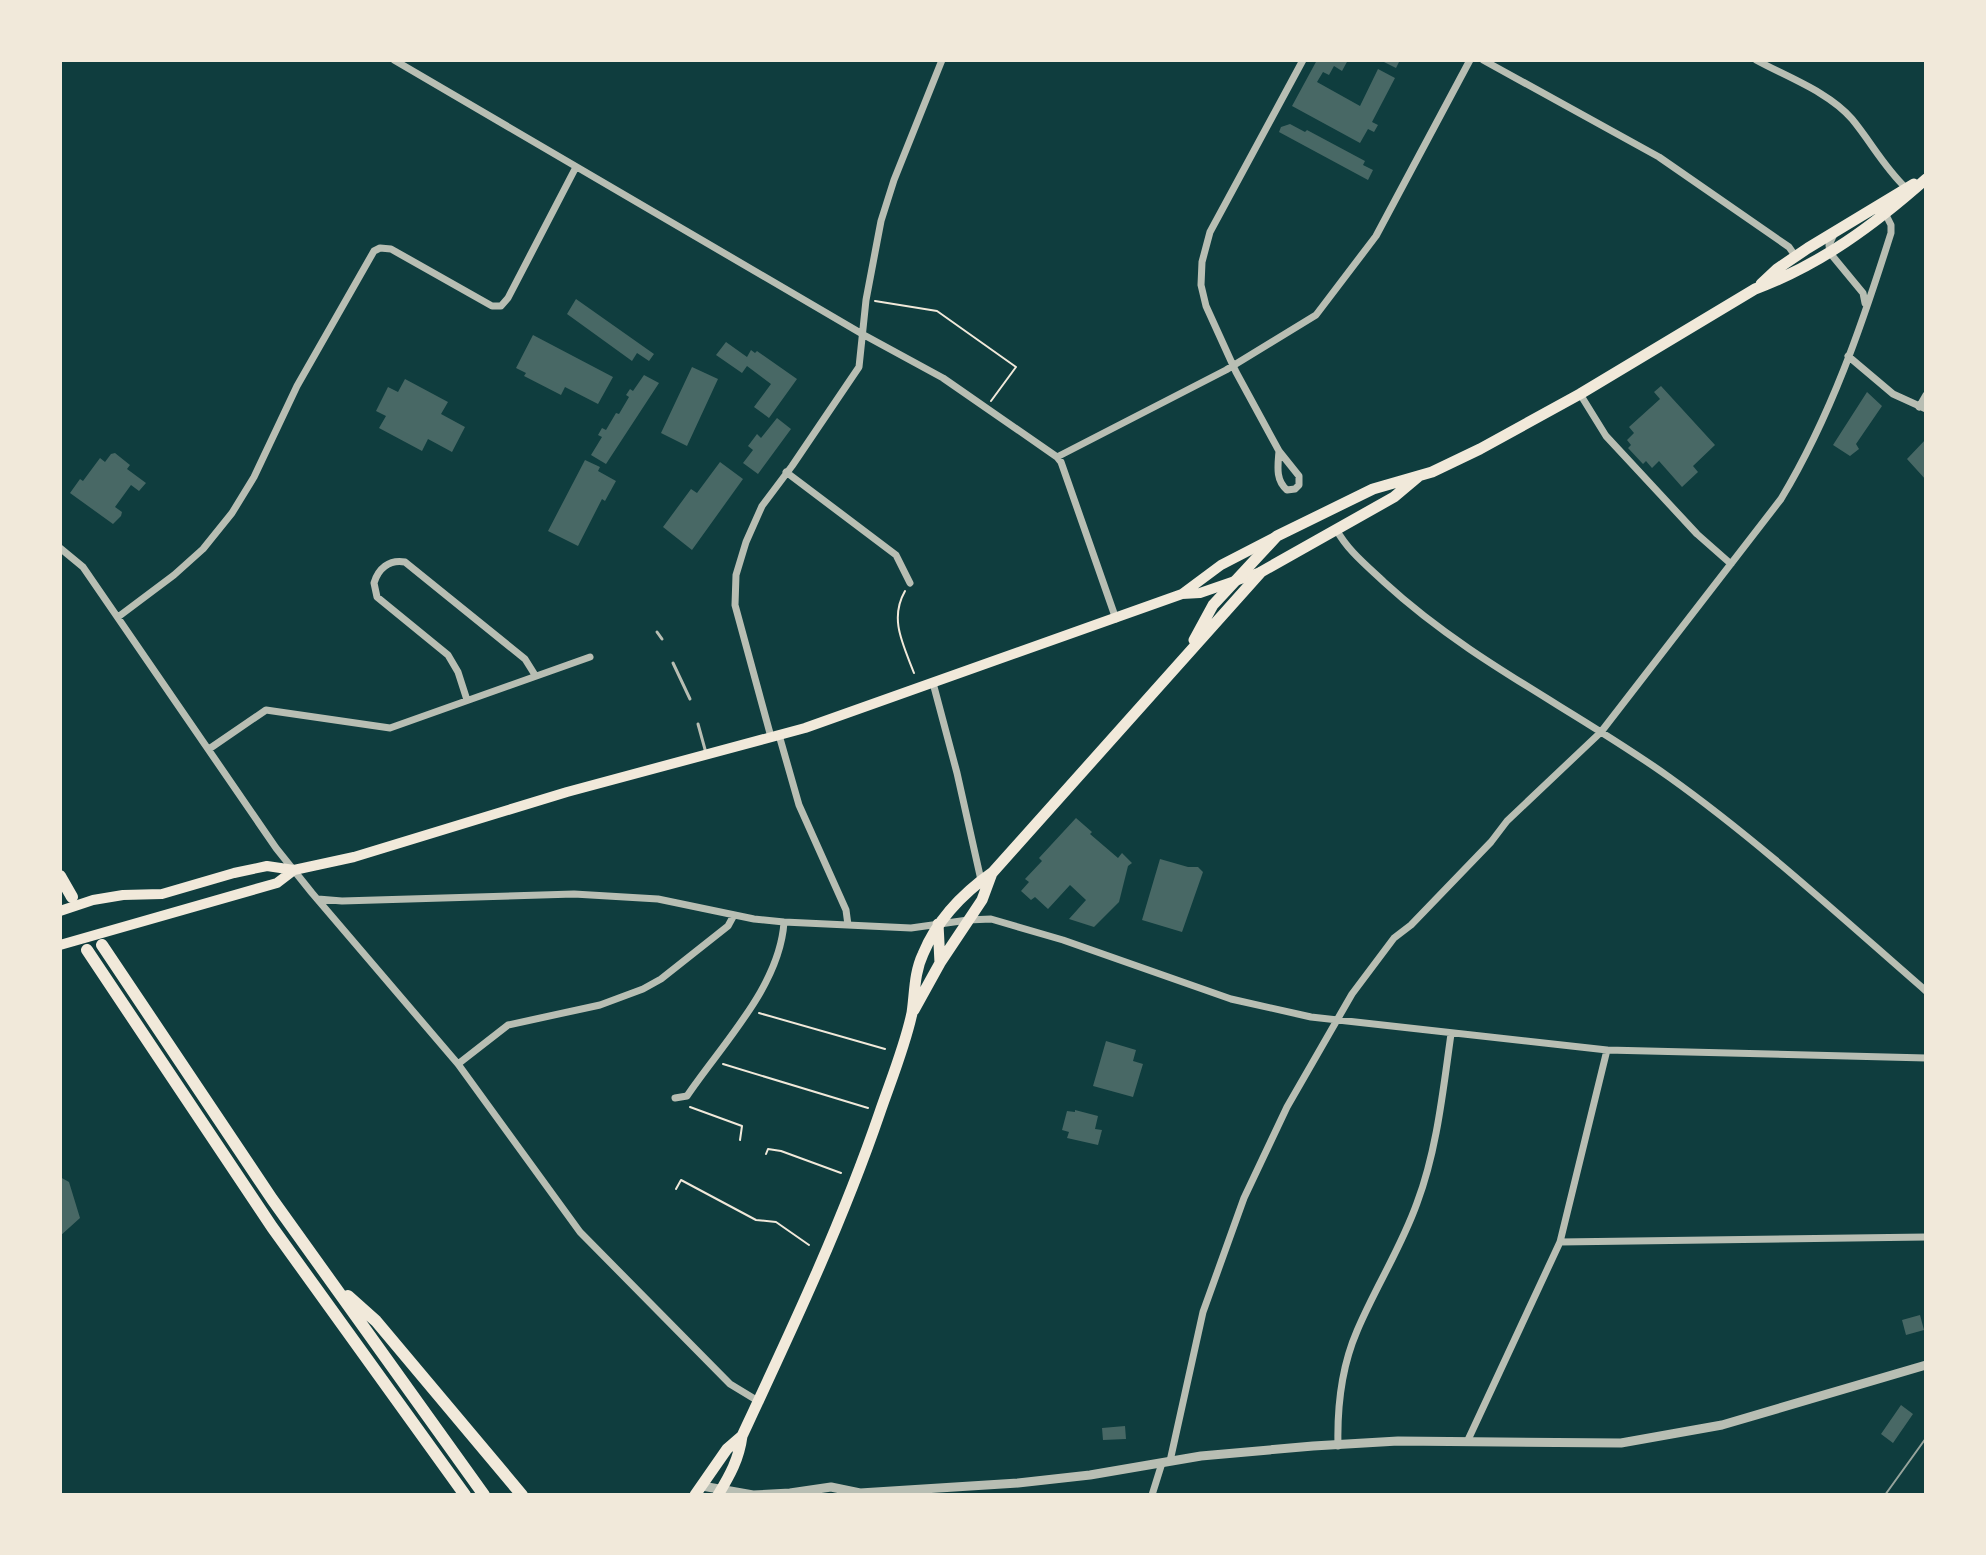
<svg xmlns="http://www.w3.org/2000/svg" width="1986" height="1555" viewBox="0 0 1986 1555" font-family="'PT Sans',sans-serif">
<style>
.building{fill:#486865}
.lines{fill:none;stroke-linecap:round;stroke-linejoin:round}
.path{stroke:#f1e9da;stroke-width:2}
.service{stroke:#b8beb3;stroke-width:3}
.minor{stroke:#b8beb3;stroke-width:7}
.tertiary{stroke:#b8beb3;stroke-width:9}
.secondary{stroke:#f1e9da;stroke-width:10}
.primary{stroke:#f1e9da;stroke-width:11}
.motorway{stroke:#f1e9da;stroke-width:12}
.tram{stroke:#97a49c;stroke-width:2}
</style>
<rect width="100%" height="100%" fill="#0f3d3e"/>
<path class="building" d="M1317,60H1348L1342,71L1334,66L1329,75L1323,72L1317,82L1360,106L1378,69L1395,78L1372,122L1378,125L1374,132L1368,129L1360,143L1292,106Z
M1380,60H1400L1396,68Z
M1290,124L1305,132L1307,130L1365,161L1363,165L1373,170L1368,180L1279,132L1281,127Z
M576,299L654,354L649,361L637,353L632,361L567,314Z
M533,335L613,377L598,404L565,387L561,395L524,376L526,373L516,368Z
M726,342L747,357L751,350L755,353L757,351L797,379L769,418L754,407L771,384L747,366L742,373L716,355Z
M692,367L718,379L687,446L661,433Z
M644,375L659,383L606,464L591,455L602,437L598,435L602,428L606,430L616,413L619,414L629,397L626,395L630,389L633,391Z
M405,379L448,402L441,414L465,427L452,452L428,439L422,451L379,428L386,416L376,411L388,387L398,392Z
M1661,386L1715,445L1693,466L1698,472L1682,487L1659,461L1652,468L1646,461L1643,464L1628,448L1631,445L1627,440L1634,433L1629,427L1660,399L1654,392Z
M1867,392L1882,406L1856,444L1859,449L1850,456L1833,445Z
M777,418L791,429L758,474L743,463L753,450L748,446L757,434L761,438Z
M1926,439V480L1907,459Z
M115,453L130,465L127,469L146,483L139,491L131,485L115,507L122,512L121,516L113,524L70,493L80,479L83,481L100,458L105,462L111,454Z
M585,460L600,467L598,471L616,481L605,501L602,499L578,546L548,531Z
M720,462L743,479L692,550L663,527L691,489L697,493Z
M1076,818L1092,832L1090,834L1118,858L1122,853L1132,863L1128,866L1119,902L1094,927L1069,919L1086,900L1070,885L1048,909L1035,897L1031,900L1021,891L1029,882L1025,879L1042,861L1039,858Z
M1160,859L1188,867H1198L1203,872L1182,932L1142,920Z
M1106,1041L1136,1050L1133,1061L1143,1064L1133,1097L1093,1086Z
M1075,1110L1098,1116L1095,1129L1102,1130L1098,1145L1067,1138L1069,1132L1062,1130L1067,1111L1075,1112Z
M60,1177L69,1182L80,1218L60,1236Z
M1920,1315L1924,1330L1906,1335L1902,1320Z
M1901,1405L1913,1414L1893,1443L1881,1434Z
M1125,1426L1126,1439L1103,1440L1102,1428Z"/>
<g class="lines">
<path class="path" d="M875,301L937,311L1016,367L991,401
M905,591C889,619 903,644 914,673
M759,1013L885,1049
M723,1064L868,1108
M690,1107L742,1126L740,1140
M766,1154L768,1149L781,1151L841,1173
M676,1189L681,1180L756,1220L776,1222L809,1245"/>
<path class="service" d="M657,632L662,639
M673,663L690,699
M698,724L706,753"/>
<path class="minor" d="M394,60L864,335L943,378L1057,457L1226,370L1316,315L1376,236L1470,60
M1483,60L1659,157L1789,247L1796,257
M1756,60C1787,77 1829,92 1852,119C1871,142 1884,167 1906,188
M1834,234L1829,245L1830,253L1863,293L1865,303
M1848,356L1893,394L1926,409
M1580,394L1606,436L1697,534L1731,564
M1919,407L1926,395
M1279,451C1278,465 1275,480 1287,490L1295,489L1299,485V476L1279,451L1236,372L1206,306L1201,285L1202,262L1210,232L1303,60
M1057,457L1061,462L1116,619
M786,472L896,555L910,583
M1336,529C1348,551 1366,565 1384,582C1471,662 1574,709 1669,777C1760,842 1842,918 1926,991
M60,548L83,567L276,848L312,893L458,1064L580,1232L730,1384L758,1401
M118,617L174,575L203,549L232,513L254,477L297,386L374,251L380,248L391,249L492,306H501L508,298L576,167
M933,683L957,773L981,880
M467,700L458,672L448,655L377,597L374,583C378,569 389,559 405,562L525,659L535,675
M779,735L799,805L846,910L848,925
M771,737L735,605L736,575L746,542L762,506L792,466L859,367L866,300L881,221L894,180L942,60
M209,749L266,710L390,728L590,657
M318,899L342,901L574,894L658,899L754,919L784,922L911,928L968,920L991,919L1063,940L1231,999L1311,1017L1607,1050L1926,1058
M458,1064L508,1025L600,1005L643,989L661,979L728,926L734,915
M675,1098L687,1096C722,1044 780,986 784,922
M1560,1242L1926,1237
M1467,1442L1560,1242L1607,1050
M1338,1446C1337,1406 1341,1368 1357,1331C1375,1288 1401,1248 1417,1203C1437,1150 1443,1090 1451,1034
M1170,1461L1203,1312L1244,1198L1287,1107L1352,994L1394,938L1411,925L1491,842L1507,821L1601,732L1781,499C1831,416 1862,325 1891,233V225L1885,213
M1152,1495L1162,1463"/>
<path class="tertiary" d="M702,1486L753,1495L790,1493L831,1487L860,1493L1018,1483L1090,1475L1201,1456L1313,1446L1398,1441L1621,1443L1722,1425L1926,1365"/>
<path class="secondary" d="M1182,594L1221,565L1275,537
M60,911L93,900L123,895L162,894L234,873L267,866L294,870L354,857L567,792L805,728L1182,594L1200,593L1261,572
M60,945L277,883L294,870"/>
<path class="primary" d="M1761,284L1777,269L1808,248L1914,184
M1194,640L1213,605L1277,536L1373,489L1432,472L1480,449L1580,394L1755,289C1820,265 1874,225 1926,179
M938,924L940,963
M914,1010L940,963L982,900L992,873
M695,1495L727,1449L742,1436
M718,1495C730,1475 739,1459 742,1436C792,1329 842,1223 880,1112C891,1080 905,1046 912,1013C915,993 914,973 923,954C937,920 963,893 993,872L1261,572L1394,497L1419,476"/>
<path class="motorway" d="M60,876L72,897
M102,945L272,1199L484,1495
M87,950L272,1227L465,1495
M348,1296L376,1321L522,1495"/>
<path class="tram" d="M1885,1495L1926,1438"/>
</g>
<rect width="1986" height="1555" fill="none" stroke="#f1e9da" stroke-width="124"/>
</svg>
